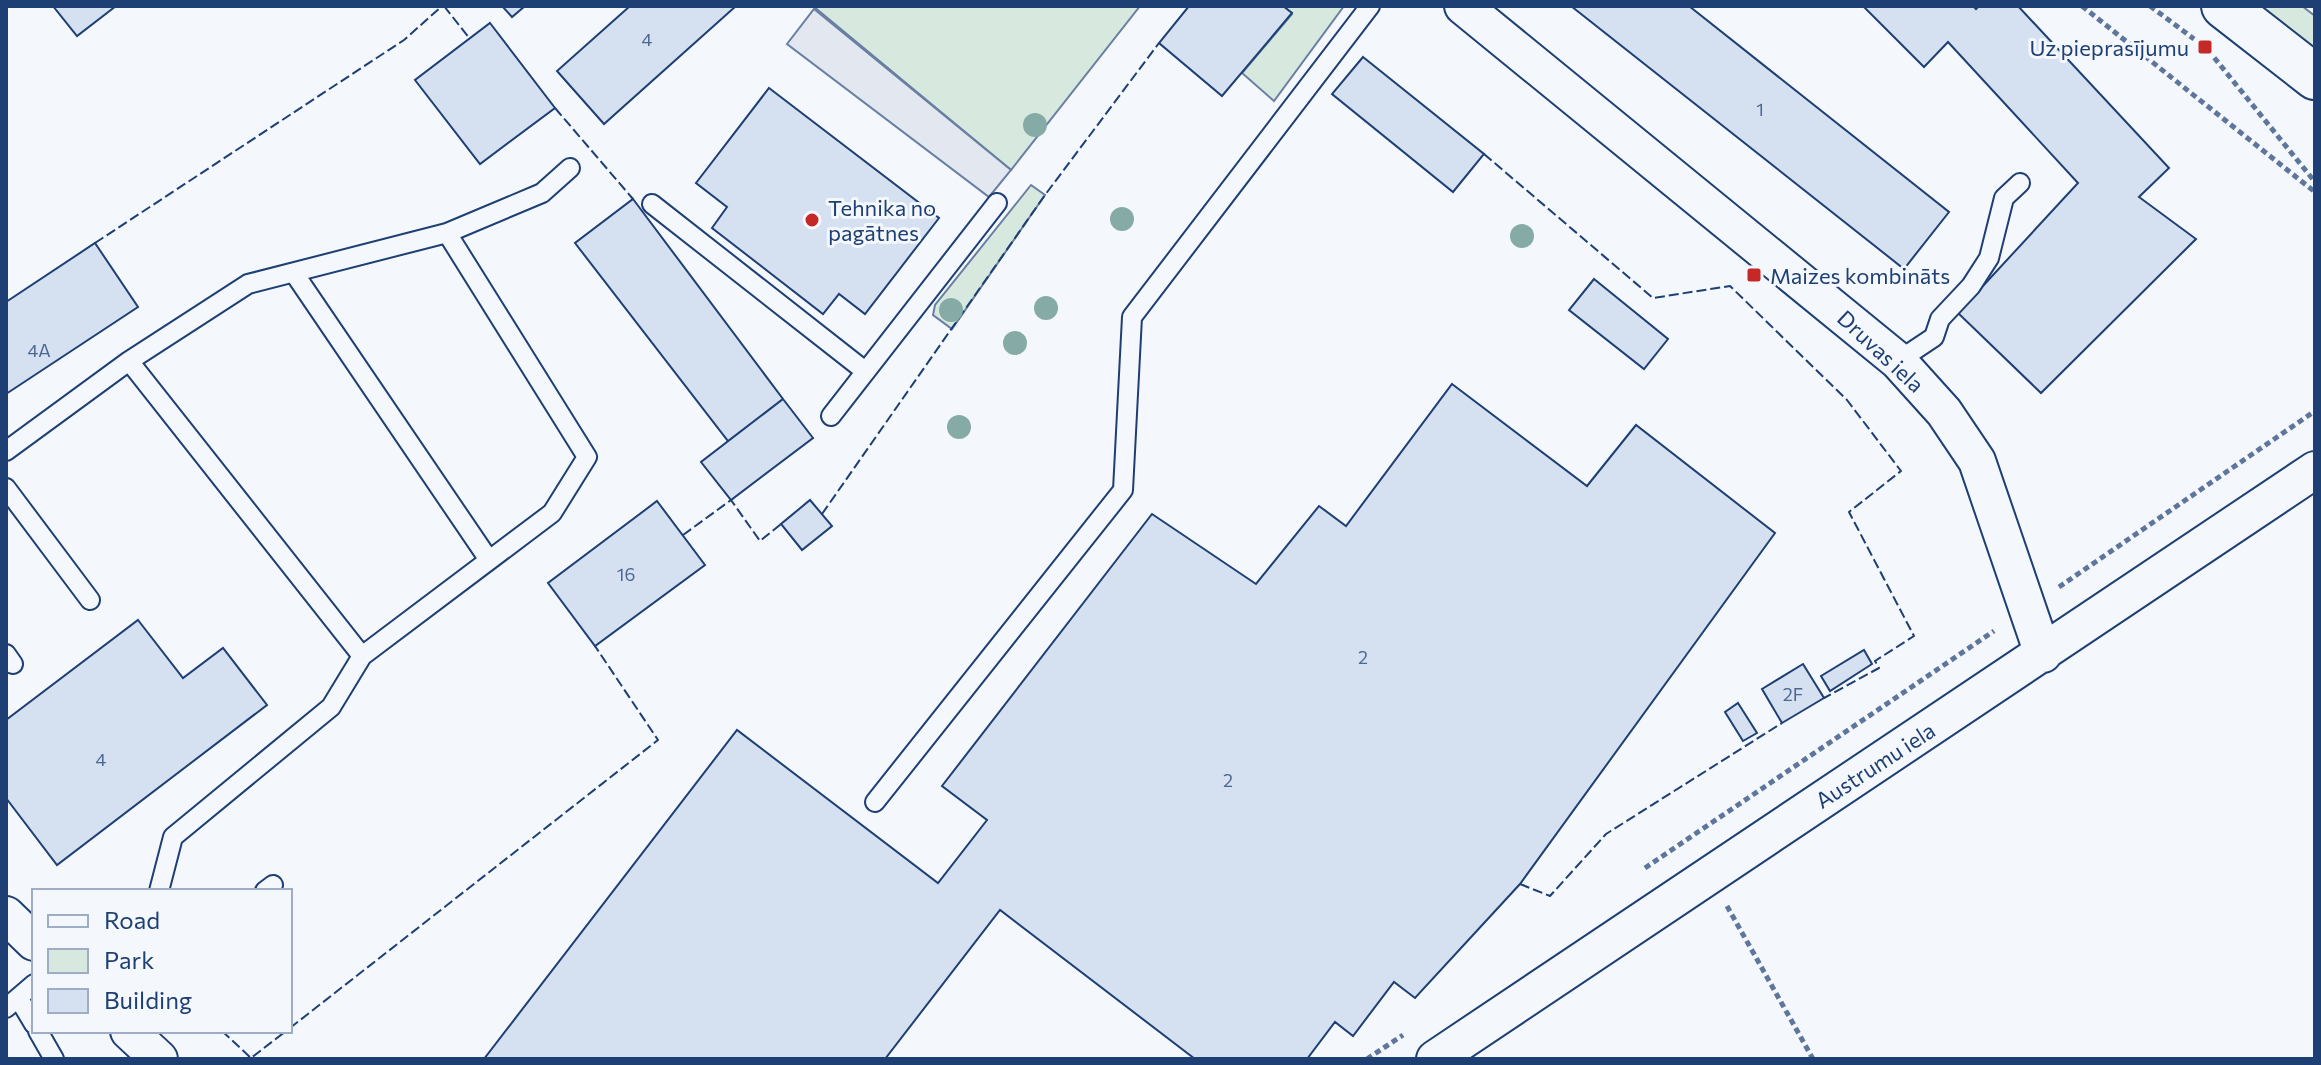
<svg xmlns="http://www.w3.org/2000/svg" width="2321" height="1065" viewBox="0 0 2321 1065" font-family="Commissioner,sans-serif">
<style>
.green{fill:#d7e8df;stroke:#687fa3;stroke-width:2}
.parking{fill:#e3e8f0;stroke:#687fa3;stroke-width:2}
.building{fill:#d5e0f0;stroke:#1d3f73;stroke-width:2}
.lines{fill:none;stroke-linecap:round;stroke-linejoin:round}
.lane-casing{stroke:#1d3f73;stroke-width:22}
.street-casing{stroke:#1d3f73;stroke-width:40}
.highway-casing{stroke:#1d3f73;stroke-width:48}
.path{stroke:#5e769c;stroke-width:5;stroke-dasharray:6 4;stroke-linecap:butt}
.lane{stroke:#f4f7fb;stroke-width:18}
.street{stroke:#f4f7fb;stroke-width:36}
.highway{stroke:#f4f7fb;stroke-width:44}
.fence{stroke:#1d3f73;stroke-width:2;stroke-dasharray:10 4;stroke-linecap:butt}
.tree{fill:#86aba6}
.poi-dot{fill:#c62828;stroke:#f4f7fb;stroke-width:3}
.labels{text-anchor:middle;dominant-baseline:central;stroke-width:6;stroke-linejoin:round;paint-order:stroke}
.number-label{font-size:18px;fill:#4b6792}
.poi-label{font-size:22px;fill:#1d3f73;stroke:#f4f7fb;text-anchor:start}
.street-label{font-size:22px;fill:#1d3f73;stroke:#f4f7fb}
</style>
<rect width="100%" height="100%" fill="#f4f7fb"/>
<path class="green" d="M813,6H1140L1011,170Z
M1283,6H1344L1274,101L1242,73L1292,14Z
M2253,6H2302L2315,16V56Z
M1031,185L1045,195L952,329L933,315L935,305Z"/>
<path class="parking" d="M814,9L1011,170L989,197L787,44Z"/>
<path class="building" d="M53,6H116L77,36Z
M502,6H525L512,17Z
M630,6H736L604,124L557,71Z
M1189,6H1283L1292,13L1222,96L1159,43Z
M1571,6H1689L1949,212L1904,269Z
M1863,6H1973L1976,9L1979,6H2018L2169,168L2139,197L2196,239L2041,393L1958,313L2078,183L1948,42L1924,67Z
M490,23L555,108L480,164L415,80Z
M1363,57L1484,154L1453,192L1332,94Z
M769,88L939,218L865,314L839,294L823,314L712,228L727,207L696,183Z
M633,199L783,399L728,441L575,243Z
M95,243L138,307L6,394V302Z
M1594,279L1668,339L1644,369L1569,310Z
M1452,384L1587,486L1636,425L1775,533L1520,884L1415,998L1394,982L1353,1036L1335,1022L1307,1059H1195L1000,910L885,1059H484L737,730L938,883L987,820L942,786L1152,514L1256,584L1319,506L1346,526Z
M783,399L813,438L731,500L701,462Z
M810,500L832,526L802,550L781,524Z
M657,501L705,565L595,646L548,583Z
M138,620L183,678L223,648L267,705L57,865L6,798V720Z
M1864,650L1872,664L1830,691L1821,676Z
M1803,664L1824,698L1782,723L1762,689Z
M1738,703L1757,733L1743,741L1725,712Z"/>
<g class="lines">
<g class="lane-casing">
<path id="lane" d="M652,204L865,371
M294,273L489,560
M129,361L362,656L331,707L173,837L159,891
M1898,361L1934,337L1940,319L1971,286L1989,258L2004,198L2020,183
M831,416L997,203
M6,451L129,361L248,284L447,233L542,193L570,168
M6,488L90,600
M6,654L13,664
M362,656L552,513L587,457L447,233
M875,802L1123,490L1132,317L1370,6
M265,891L273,885
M19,999L34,1024
M6,1008L34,984
M38,1031L54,1059"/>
</g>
<g class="street-casing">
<path id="street" d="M1463,6L1898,361L1944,412L1977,461L2043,654
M6,915L34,942
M129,1031L159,1059
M1435,1059L2315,470"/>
</g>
<g class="highway-casing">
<path id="highway" d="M2224,6L2315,77"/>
</g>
<path class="path" d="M2082,6L2315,192
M2150,6L2194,39
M2208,50L2315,182
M2059,587L2315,411
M1645,868L1994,631
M1727,906L1813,1059
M1367,1059L1403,1035"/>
<use href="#lane" class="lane"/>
<use href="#street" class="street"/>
<use href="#highway" class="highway"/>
<path class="fence" d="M444,6L470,39
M555,108L633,199
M1484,154L1653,298L1730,286L1847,400L1901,471L1849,512L1914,636L1875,661L1879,668L1824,698
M95,243L404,40L442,6
M822,514L1045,195L1159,43
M683,535L731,500L760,541L781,524
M1520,884L1550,896L1606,834L1782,723
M290,1028L658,740L595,646
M222,1031L251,1058L286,1031"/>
</g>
<g class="tree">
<circle cx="1035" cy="125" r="12"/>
<circle cx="1122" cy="219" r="12"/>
<circle cx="1522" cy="236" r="12"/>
<circle cx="1046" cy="308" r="12"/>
<circle cx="951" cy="310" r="12"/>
<circle cx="1015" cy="343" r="12"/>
<circle cx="959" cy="427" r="12"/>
</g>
<g class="poi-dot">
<rect x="2197" y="39" width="16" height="16" rx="4"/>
<circle cx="812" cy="220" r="8"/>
<rect x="1746" y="267" width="16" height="16" rx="4"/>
</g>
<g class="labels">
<g class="number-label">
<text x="647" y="39">4</text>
<text x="1760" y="109">1</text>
<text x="39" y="350">4A</text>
<text x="626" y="574">16</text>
<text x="1363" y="657">2</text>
<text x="1793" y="694">2F</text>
<text x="101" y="759">4</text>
<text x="1228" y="780">2</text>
</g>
<g class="poi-label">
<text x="2189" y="47" text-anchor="end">Uz pieprasījumu</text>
<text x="828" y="207">Tehnika no<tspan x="828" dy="25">pagātnes</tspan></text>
<text x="1770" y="275">Maizes kombināts</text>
</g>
<g class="street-label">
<text transform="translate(1881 351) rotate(43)">Druvas iela</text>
<text transform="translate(1875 765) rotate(-33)">Austrumu iela</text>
</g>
</g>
<rect width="2321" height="1065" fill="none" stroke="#1d3f73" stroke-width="16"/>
<rect x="32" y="889" width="260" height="144" fill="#f4f7fb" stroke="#9eadc5" stroke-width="2"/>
<rect x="48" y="915" width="40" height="12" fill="#f4f7fb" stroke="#9eadc5" stroke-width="2"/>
<text x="104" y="929" font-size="24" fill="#1d3f73">Road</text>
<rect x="48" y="949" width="40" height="24" fill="#d7e8df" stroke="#9eadc5" stroke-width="2"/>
<text x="104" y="969" font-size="24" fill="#1d3f73">Park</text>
<rect x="48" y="989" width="40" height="24" fill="#d5e0f0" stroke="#9eadc5" stroke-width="2"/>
<text x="104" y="1009" font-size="24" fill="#1d3f73">Building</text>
</svg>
